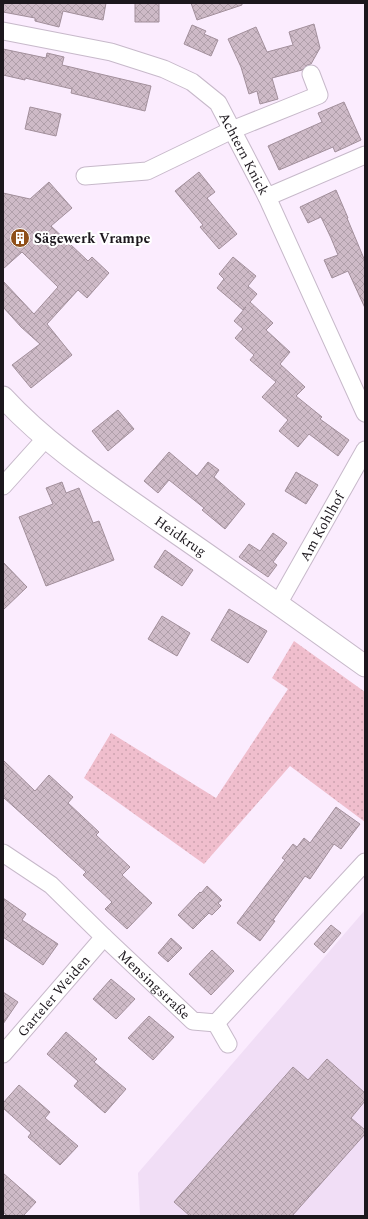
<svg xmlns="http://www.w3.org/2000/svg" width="368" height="1219" viewBox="0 0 368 1219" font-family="Spectral,serif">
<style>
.built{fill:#f1def6}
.grass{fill:url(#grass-dots)}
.building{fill:url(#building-cross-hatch);stroke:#a28f9b}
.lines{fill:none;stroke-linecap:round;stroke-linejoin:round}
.minor-casing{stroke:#c7b9ca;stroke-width:19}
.major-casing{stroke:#c7b9ca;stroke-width:23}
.minor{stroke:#fff;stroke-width:17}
.major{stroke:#fff;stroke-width:21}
.labels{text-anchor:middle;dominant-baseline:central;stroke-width:4;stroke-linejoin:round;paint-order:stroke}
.street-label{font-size:14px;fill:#1c171d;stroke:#fff}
.poi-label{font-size:14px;font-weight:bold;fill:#1c171d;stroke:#fff;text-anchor:start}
</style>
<defs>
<pattern id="grass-dots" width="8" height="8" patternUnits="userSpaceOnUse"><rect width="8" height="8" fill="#f0becd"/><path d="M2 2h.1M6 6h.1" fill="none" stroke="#cda3b0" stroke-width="1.8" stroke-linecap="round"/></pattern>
<pattern id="building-cross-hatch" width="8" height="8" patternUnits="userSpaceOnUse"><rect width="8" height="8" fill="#cebac7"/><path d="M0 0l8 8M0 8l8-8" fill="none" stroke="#b09faa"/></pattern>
</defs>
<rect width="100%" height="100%" fill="#fbecfe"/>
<path class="built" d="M365,910V1216H140L138,1173Z"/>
<path class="grass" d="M294,641L365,692V822L290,766L204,864L84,778L111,733L216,798L288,689L272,678Z"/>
<path class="building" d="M3,3H106L103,20L63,11L59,27L35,21V18L3,12Z
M135,3H159V22H135Z
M191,3H242V5L197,20Z
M314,24L320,48L311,64L307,65L302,70L272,78L278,99L260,104L257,91L249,94L241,67L228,39L256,27L267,52L293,45L289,32Z
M192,25L206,31L204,34L218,40L211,56L184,44Z
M3,49L46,58L47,53L64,57L62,65L151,86L145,111L71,93L72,89L25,78V80L3,75Z
M344,102L361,140L335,152L333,147L279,170L268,146L322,122L318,113Z
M30,107L61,114L56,136L25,129Z
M199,172L215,192L207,198L237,234L219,249L200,227L203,225L175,191Z
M49,182L72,208L51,226L88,261L92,257L109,273L87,298L78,290L47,324L72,355L31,388L12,365L40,344L21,327L3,307V281L34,314L58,287L22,252L3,269V193L30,199Z
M336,190L348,218H347L365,261V308L348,271L332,278L324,260L338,255L331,238L321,217L308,223L300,207Z
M233,257L256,276L248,286L257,294L250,302L273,323L266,330L290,352L280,364L305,387L296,396L322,417L320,419L349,440L338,456L309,434L298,447L279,431L288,420L262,397L276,382L250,360L254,355L235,338L243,329L234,321L246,307L243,310L217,288L224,279L219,274Z
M118,410L134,429L108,451L92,431Z
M169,452L197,476L208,462L219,470L214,477L245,504L225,529L202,510L204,508L169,480L158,493L144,481Z
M296,472L318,485L306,504L285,491Z
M62,482L66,493L79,488L93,523L99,521L114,560L46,586L19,517L53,504L46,488Z
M273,533L287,543L273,562L277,565L268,577L239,557L249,544L260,551Z
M165,550L193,570L182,586L154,567Z
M3,562L27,587L3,610Z
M229,609L267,631L248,663L211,640Z
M162,616L190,633L177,656L148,639Z
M3,760L35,791L49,775L73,797L68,803L99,832L96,835L130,867L122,875L152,903L127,929L105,909L112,902L83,875L86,872L3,797Z
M336,807L360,824L341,849L334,844L310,879L305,876L273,920L275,921L260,941L237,923L285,860L282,858L293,844L297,847L304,838L310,843Z
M207,886L222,900L218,903L221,906L212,915L209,913L193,929L178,915L200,892L201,893Z
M3,898L26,914L22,920L58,944L43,965L3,937Z
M331,925L341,933L324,953L314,944Z
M171,938L182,948L168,962L158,953Z
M212,950L234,971L211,995L189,974Z
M111,979L135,999L116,1019L93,999Z
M3,992L18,1002L3,1024Z
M149,1016L174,1037L153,1060L128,1038Z
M66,1032L97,1059L94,1062L126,1089L105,1113L74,1086L78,1081L47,1054Z
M327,1059L365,1093V1101L351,1118L365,1130V1134L292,1216H190L174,1202L293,1067L308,1080Z
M19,1085L50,1112L45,1118L78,1146L60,1165L28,1137L31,1133L3,1108V1103Z
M3,1173L36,1202L23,1216H7L3,1212Z"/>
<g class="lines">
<g class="minor-casing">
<g id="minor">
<path id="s1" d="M3,31L111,52L164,69L192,82L218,103L267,197L365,413"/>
<path d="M85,176L147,171L232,130L319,95L311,74"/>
<path d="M267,197L365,155"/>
<path d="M3,486L46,438"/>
<path id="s2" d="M278,604L365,450"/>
<path id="s3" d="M3,853L51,885L104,937L193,1021L216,1023L365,862"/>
<path d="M216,1023L228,1044"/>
<path id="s4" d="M3,1054L104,937"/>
</g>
</g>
<g class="major-casing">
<g id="major">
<path id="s5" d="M3,397C49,447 107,484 162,523C230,570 298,618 365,666"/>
</g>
</g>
<use href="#minor" class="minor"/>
<use href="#major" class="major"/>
</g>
<defs>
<g id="building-disc" transform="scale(1)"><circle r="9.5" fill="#8f4f19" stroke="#fff"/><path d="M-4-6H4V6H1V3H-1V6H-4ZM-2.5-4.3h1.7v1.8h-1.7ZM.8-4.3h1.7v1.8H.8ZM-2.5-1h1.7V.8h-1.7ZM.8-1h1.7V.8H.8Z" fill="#fff"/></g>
</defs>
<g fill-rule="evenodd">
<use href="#building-disc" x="20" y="238"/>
</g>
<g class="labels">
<g class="street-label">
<text stroke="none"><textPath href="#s1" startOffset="287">Achtern Knick</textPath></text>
<text stroke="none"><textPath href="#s2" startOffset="89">Am Kohlhof</textPath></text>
<text stroke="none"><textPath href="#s5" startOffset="226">Heidkrug</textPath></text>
<text stroke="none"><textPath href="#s3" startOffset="201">Mensingstraße</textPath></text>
<text stroke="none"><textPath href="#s4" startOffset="77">Garteler Weiden</textPath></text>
</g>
<g class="poi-label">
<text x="34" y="238">Sägewerk Vrampe</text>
</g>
</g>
<rect width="368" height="1219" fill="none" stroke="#1c171d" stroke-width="8"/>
</svg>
